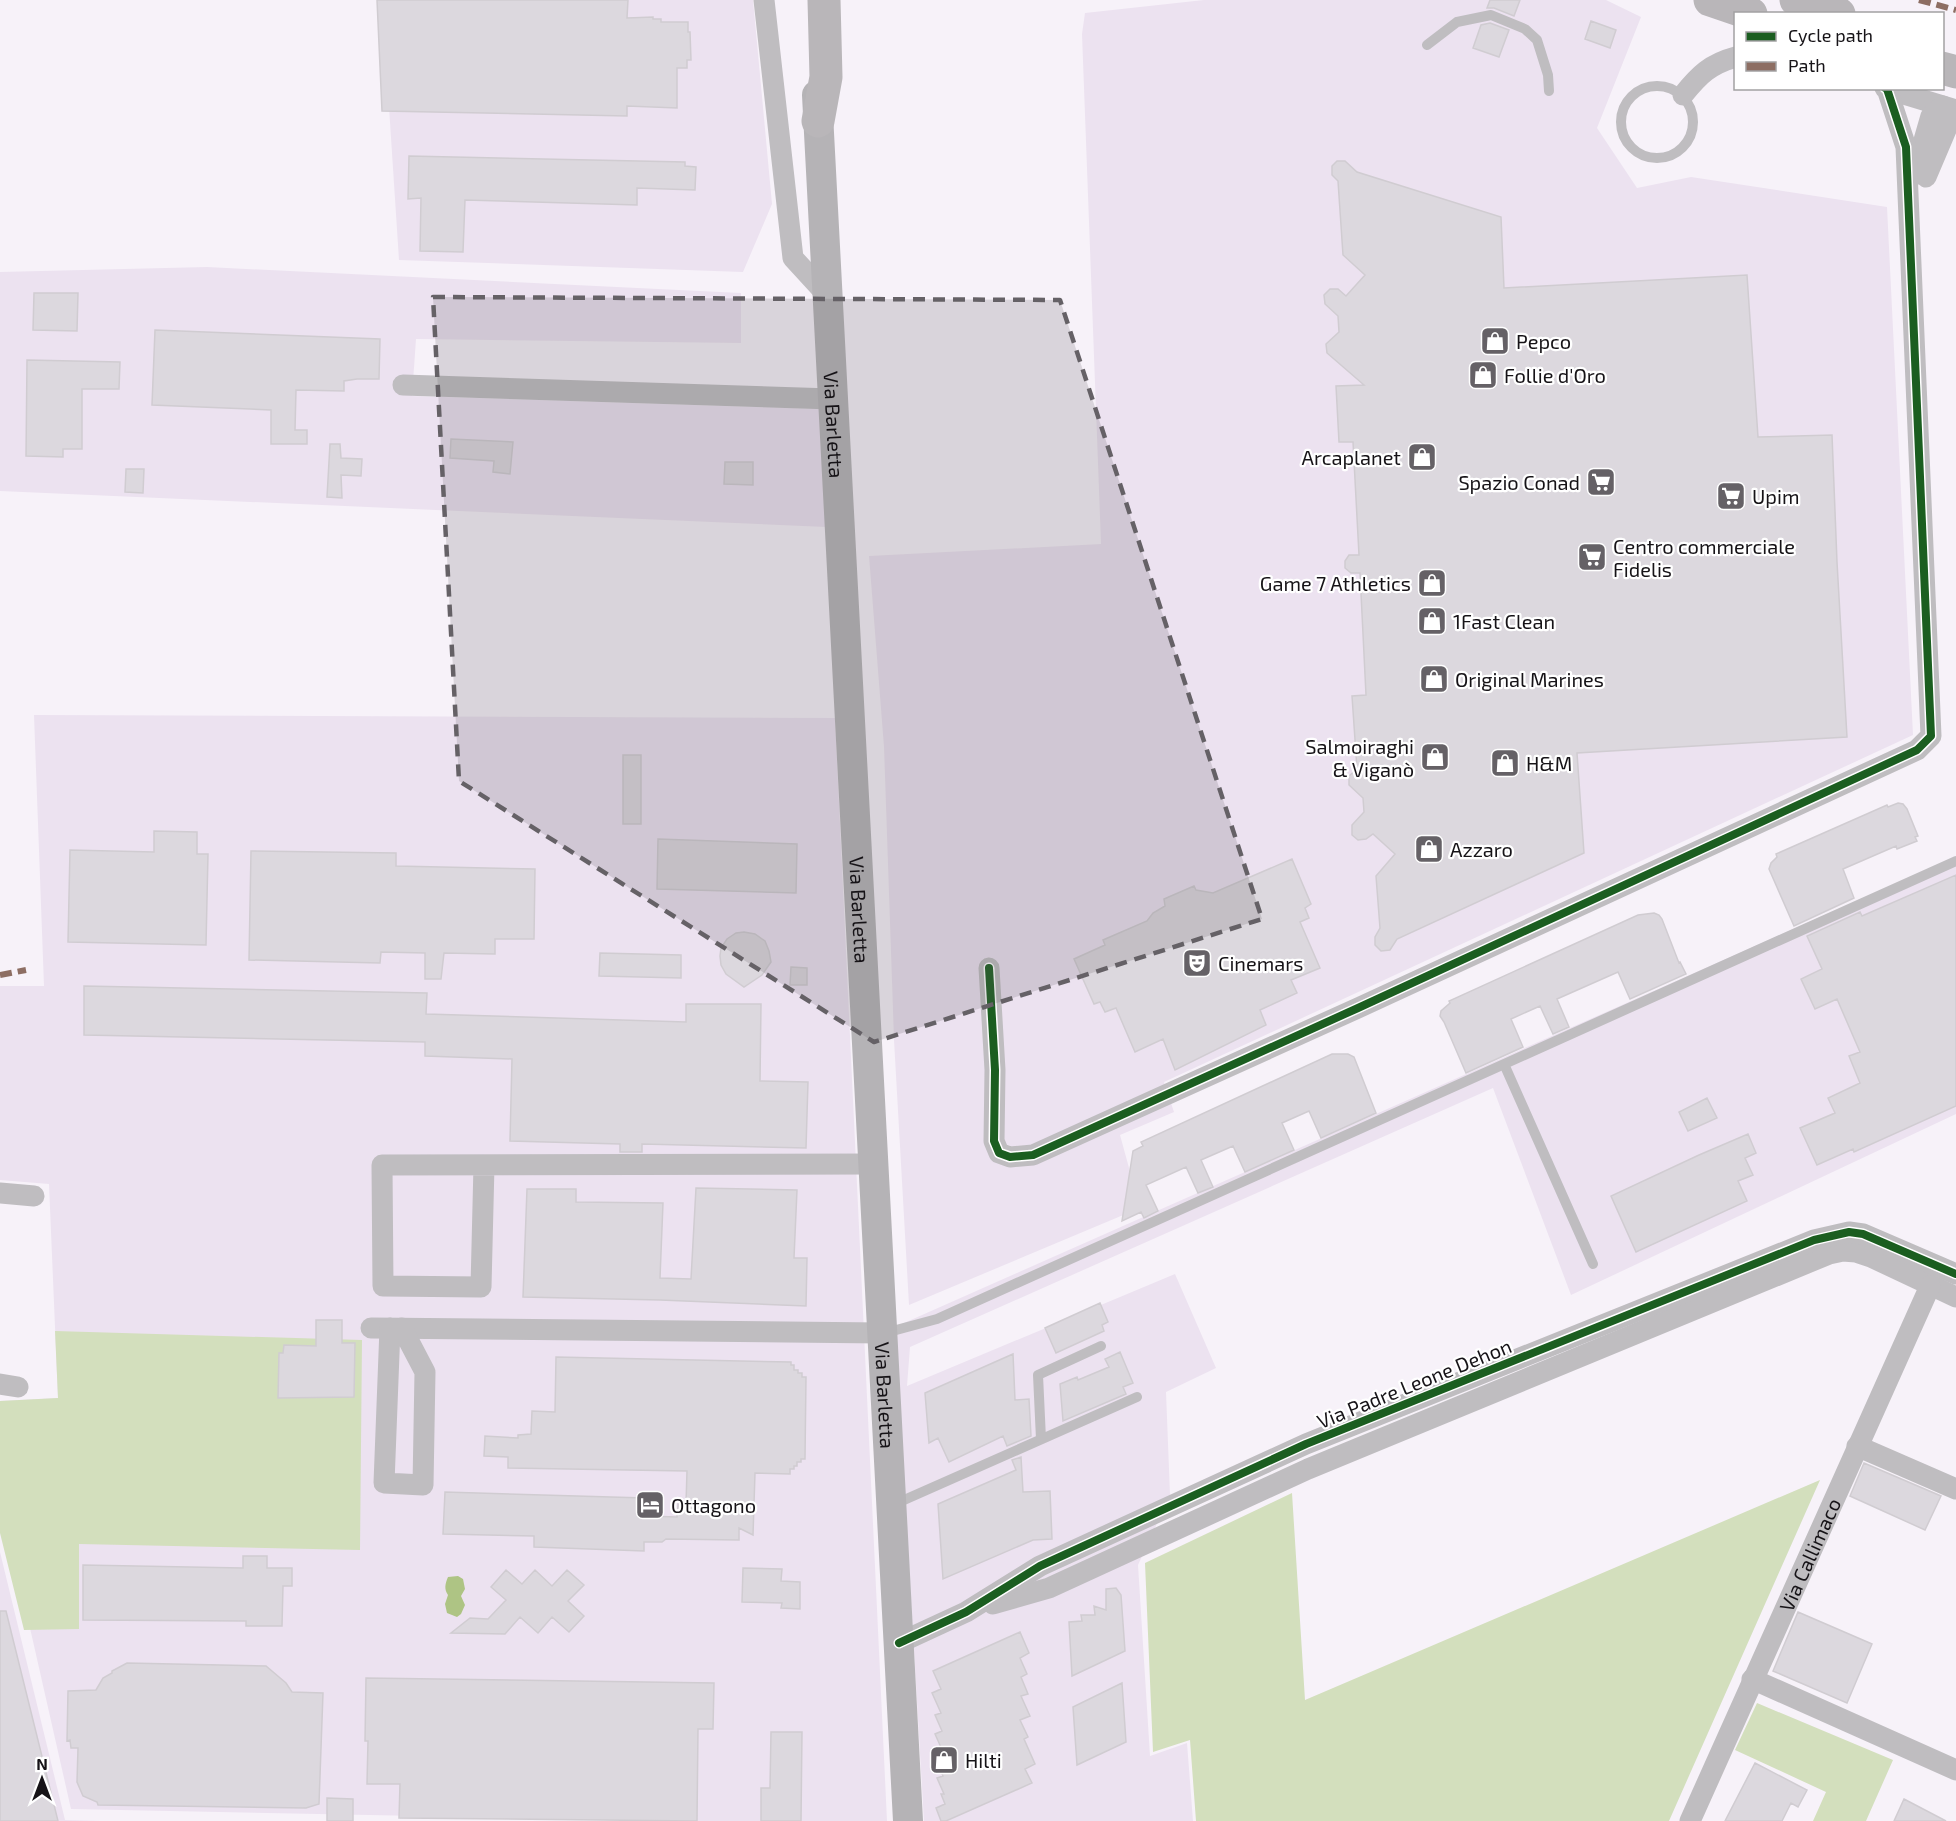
<svg xmlns="http://www.w3.org/2000/svg" width="1956" height="1821" viewBox="0 0 1956 1821" font-family="'Exo 2',sans-serif">
<style>
.built{fill:#ece2f0}
.green{fill:#d3dfbd}
.water{fill:#aec484}
.building{fill:#dcd8de;stroke:#d0ccd1;stroke-width:1.5}
.lines{fill:none;stroke-linecap:round;stroke-linejoin:round}
.service{stroke:#bfbdc0;stroke-width:10}
.minor{stroke:#bfbdc0;stroke-width:21}
.secondary{stroke:#b5b3b6;stroke-width:30}
.primary{stroke:#b9b6b9;stroke-width:33}
.quiet{stroke:#8d6e63;stroke-width:6;stroke-dasharray:12 6;stroke-linecap:butt}
.cycleway-casing{stroke:#fff;stroke-width:11}
.cycleway{stroke:#1b5e20;stroke-width:8}
.marked{fill:#656166;fill-opacity:0.2;stroke:#656166;stroke-width:4.5;stroke-dasharray:12 8;stroke-linejoin:round}
.labels{text-anchor:middle;dominant-baseline:central;stroke-width:4.5;stroke-linejoin:round;paint-order:stroke}
.poi-label{font-size:20px;fill:#161317;stroke:#fff;text-anchor:start}
.street-label{font-size:20px;fill:#161317;stroke:#fff}
</style>
<rect width="100%" height="100%" fill="#f7f2f9"/>
<path class="built" d="M382,0H753L772,204L743,272L399,260Z
M1204,0H1606L1641,17L1597,128L1637,188L1691,177L1887,207L1913,735L1164,1082L1174,1112L1120,1135L1140,1208L909,1305L894,1040L884,747L869,556L1101,544L1082,34L1085,13Z
M207,267L741,293V343L416,339L412,396L821,409L826,527L0,491V272Z
M34,715L835,718L887,1821H668L71,1809L30,1628L0,1401L58,1398L49,1184L0,1180V986H44Z
M1956,857V1114L1571,1295L1493,1088L910,1347L907,1386L1175,1274L1216,1368L1166,1392L1170,1495L1138,1565L1150,1756L1187,1743L1193,1821H924L895,1327Z
M0,1552L65,1820L101,1821H0Z"/>
<path class="green" d="M55,1331L362,1340L360,1550L79,1544V1629L24,1630L0,1533V1401L58,1398Z
M1820,1480L1669,1821H1196L1190,1740L1153,1752L1145,1563L1292,1493L1305,1700Z
M1757,1703L1893,1760L1866,1821H1813L1826,1792L1735,1750Z"/>
<path class="water" d="M458,1576L463,1579L465,1589L461,1596L465,1605L461,1614L457,1617L447,1613L445,1604L448,1595C444,1589 445,1584 448,1577Z"/>
<path class="building" d="M377,0H628L627,18L653,17V19H661V22H688V32H690L691,60H687V68H677V108L627,106V116L382,111Z
M1490,0H1520L1514,16L1494,8H1487Z
M1591,21L1616,30L1610,48L1585,39Z
M1490,23L1509,30L1499,57L1473,48L1481,25Z
M409,156L685,162V166L696,167L695,190L637,188V205L465,200L463,252L420,251L421,198L408,199Z
M1337,161H1345L1357,172L1501,217L1504,288L1747,275L1758,437L1832,435L1837,562L1847,737L1577,753L1584,853L1397,939L1390,950L1381,951L1375,945V937L1380,928L1376,876L1395,854L1373,834L1366,839L1358,840L1352,835V825L1364,812L1363,798L1349,785V776L1357,769L1352,696L1366,695L1360,573H1351L1345,568V561L1349,555H1359L1353,442H1339L1336,386L1364,385L1327,353L1326,344L1339,332L1338,316L1325,304L1324,295L1330,289H1338L1346,296L1365,275L1343,255L1338,181L1332,175V166Z
M34,293H78L77,331L33,330Z
M155,330L380,339L379,379H357L344,381V391L296,390L295,430H307V444H271V410L152,405Z
M27,360L120,362L119,389H82V449H63V457L26,456Z
M451,439L513,442L510,474L493,472L494,461L450,458Z
M330,444H340L341,458L362,459L361,476L341,475L342,498L327,497Z
M725,462H753V485L724,484Z
M126,469H144L143,493L125,492Z
M623,755H641V824H623Z
M1898,803L1903,804L1907,809L1918,836L1915,837L1917,841L1897,849L1896,846L1843,869L1854,898L1794,926L1769,869L1771,863L1777,857L1776,854L1887,805L1888,807Z
M154,831L197,832V854H208L206,945L68,942L70,850L154,852Z
M658,839L797,844L796,893L657,889Z
M251,851L396,853V866L535,869L534,939H495V954L444,953L441,979H425V953L381,952L380,963L249,960Z
M1292,859L1311,904L1305,908L1309,918L1300,922L1320,968L1291,980L1297,993L1260,1010L1266,1025L1175,1070L1163,1039L1135,1052L1116,1008L1105,1012L1100,1002L1094,1004L1074,959L1105,945L1103,940L1147,921L1153,913L1165,906L1164,899L1194,886L1196,890L1213,893Z
M1956,875V1106L1854,1152L1853,1149L1817,1165L1800,1128L1835,1113L1828,1098L1860,1083L1849,1056L1860,1052L1837,999L1815,1009L1801,979L1822,969L1807,936L1860,912L1862,916Z
M1654,913L1659,915L1662,919L1679,963L1680,962L1686,974L1630,999L1618,972L1557,999L1569,1027L1553,1034L1540,1006L1511,1019L1523,1047L1466,1073L1444,1022L1440,1016L1441,1011L1450,1003L1449,1001L1638,915Z
M744,932L755,934L765,941L769,951L771,962L762,975L744,987L726,974L721,965L720,956L721,948L727,939L736,933Z
M600,953L681,955V978L599,976Z
M791,967L807,968V985H790Z
M84,986L427,993L426,1014L686,1022V1004H761L760,1081L808,1082L806,1148L642,1144V1152H620V1144L510,1141L512,1059L425,1056V1042L84,1035Z
M1332,1054H1348L1354,1057L1376,1113L1321,1138L1309,1111L1282,1123L1294,1150L1245,1172L1233,1146L1201,1160L1213,1187L1198,1193L1186,1167L1146,1185L1158,1211L1144,1218L1141,1212L1122,1221L1133,1151L1143,1146L1141,1142Z
M1707,1098L1717,1118L1688,1131L1679,1112Z
M1748,1134L1756,1153L1745,1158L1753,1175L1738,1181L1747,1201L1636,1252L1611,1196L1699,1155Z
M696,1188L797,1190L794,1258H807L806,1306L660,1300L523,1297L527,1189H576V1202L663,1203L660,1278L691,1279Z
M1100,1303L1108,1322L1102,1325L1104,1331L1056,1353L1045,1328Z
M316,1320H342V1343H355L354,1397L278,1398L279,1353H283L284,1345L316,1346Z
M1120,1352L1133,1383L1123,1387L1126,1394L1063,1421L1060,1384L1077,1377L1078,1380L1109,1367L1105,1359Z
M1013,1354L1015,1400L1029,1399L1031,1436L1007,1446L1003,1436L949,1462L938,1438L929,1443L925,1393Z
M556,1357L791,1362V1365H794V1370H798V1373H802V1377H806L805,1459H801V1462H797V1466H794V1469H790V1474L755,1473L753,1535L739,1528V1540L666,1539L662,1542H644V1551L534,1547V1536L443,1534L445,1492L645,1498V1516L677,1517L678,1504H686L687,1471L508,1468V1457L484,1456L485,1436L518,1438V1435L531,1434L532,1411L555,1412Z
M1021,1457L1023,1492L1050,1491L1052,1539L1033,1540L943,1579L938,1504L1016,1470L1012,1460Z
M1864,1463L1941,1496L1925,1530L1850,1496Z
M243,1556H267V1568H292V1586H283L282,1626H246V1621L83,1620V1565L243,1568Z
M743,1568L782,1569L781,1581L800,1582V1609L781,1608L782,1603L742,1602Z
M506,1570L522,1584L535,1570L552,1586L567,1570L584,1585L568,1601L584,1616L569,1632L552,1617L538,1633L520,1617L505,1634L451,1633L470,1618L488,1619L506,1600L491,1587Z
M1116,1588L1121,1595L1125,1651L1072,1676L1069,1622L1082,1621L1081,1615H1095L1094,1606L1106,1610V1589Z
M0,1611H6L58,1821H0Z
M1798,1612L1872,1644L1847,1703L1773,1671Z
M1020,1632L1029,1653L1020,1658L1027,1674L1021,1677L1028,1694L1021,1696L1030,1716L1020,1720L1028,1737L1024,1739L1035,1764L1025,1769L1032,1783L946,1821H941L936,1808L945,1804L941,1794H944L937,1778L943,1776L934,1756L943,1752L935,1734L942,1731L935,1715L941,1713L932,1693L941,1689L933,1671Z
M127,1663L266,1666L286,1683L292,1692L323,1693L319,1804L306,1808L98,1805L97,1802L83,1796L77,1782L78,1748H71L70,1740L67,1741L68,1691L96,1690L103,1678L112,1673V1671Z
M366,1678L714,1683L713,1729H698L697,1821L399,1818L400,1784H367L368,1741H365Z
M1122,1683L1126,1742L1077,1765L1073,1707Z
M771,1732H802L801,1821H761V1788H770Z
M1755,1763L1807,1790L1798,1807L1791,1803L1782,1821H1725Z
M327,1798L353,1799V1821H327Z
M1904,1799L1946,1821H1894Z"/>
<g class="lines">
<path class="service" d="M1427,45L1457,22L1491,15L1525,29L1537,40L1548,75L1549,91
M1621 122a36 36 0 1 1 72 0a36 36 0 1 1-72 0Z
M1504,1064L1593,1264
M885,1333L937,1319L1956,861
M1041,1439L1038,1375L1101,1346
M895,1504L1137,1397"/>
<g class="minor">
<path d="M764,0L793,258L826,294"/>
<path d="M1887,89L1953,109"/>
<path d="M1683,95C1699,75 1710,64 1736,57"/>
<path d="M1914,175L1931,116L1943,106L1947,118L1946,130L1926,177"/>
<path d="M403,385L832,399"/>
<path d="M989,968L995,1070L994,1141L999,1153L1010,1157L1033,1155L1358,1008L1917,750L1931,736L1906,147L1887,89L1885,88"/>
<path d="M484,1165L481,1287L383,1286L382,1165L873,1164"/>
<path d="M0,1193L34,1196"/>
<path d="M371,1328L882,1333"/>
<path d="M390,1328L384,1483L423,1485L425,1372L402,1328"/>
<path d="M0,1384L18,1387"/>
<path d="M1857,1446L1956,1489"/>
<path d="M993,1604L1049,1588L1308,1469L1829,1254L1843,1251L1856,1252L1871,1257L1956,1297"/>
<path d="M899,1643L966,1612L1040,1566L1306,1444L1814,1240L1849,1232L1863,1234L1956,1274"/>
<path d="M1752,1679L1956,1770"/>
<path id="s1" d="M1690,1821L1930,1286"/>
</g>
<path class="secondary" id="s2" d="M817,95L908,1821"/>
<path class="primary" d="M1710,0L1751,14
M1796,0L1839,14
M1942,68L1956,72
M818,121L826,77L824,0"/>
<path class="quiet" d="M1919,0L1956,10
M0,975L26,970"/>
<g class="cycleway-casing">
<path id="cycleway" d="M989,968L995,1070L994,1141L999,1153L1010,1157L1033,1155L1358,1008L1917,750L1931,736L1906,147L1887,89L1885,88
M899,1643L966,1612L1040,1566L1306,1444L1814,1240L1849,1232L1863,1234L1956,1274"/>
</g>
<use href="#cycleway" class="cycleway"/>
</g>
<path class="marked" d="M433,297L1060,300L1262,919L874,1042L459,781Z"/>
<defs>
<g id="shop-square" transform="scale(1.5)"><rect x="-9" y="-9" width="18" height="18" rx="4" fill="#656166" stroke="#fff"/><path d="M-5-2.5h2.3a2.7 3.5 0 0 1 5.4 0H5L5.5 6h-11ZM-1.5-2.5h3a1.5 2.3 0 0 0-3 0Z" fill="#fff"/></g>
<g id="supermarket-square" transform="scale(1.5)"><rect x="-9" y="-9" width="18" height="18" rx="4" fill="#656166" stroke="#fff"/><path d="M-6-5.5h2.5l.6 2H6L4.5 2H-2.5L-4.4-4H-6ZM-1.5 3.2a1.3 1.3 0 1 0 .1 0ZM3 3.2a1.3 1.3 0 1 0 .1 0Z" fill="#fff"/></g>
<g id="theatre-square" transform="scale(1.5)"><rect x="-9" y="-9" width="18" height="18" rx="4" fill="#656166" stroke="#fff"/><path d="M-5-5.5Q0-4 5-5.5V0Q5 5 0 6Q-5 5-5 0ZM-3.3-2.5H-1v1.5H-3.3ZM1-2.5H3.3v1.5H1ZM-2.8 1Q0 5.5 2.8 1Z" fill="#fff"/></g>
<g id="hotel-square" transform="scale(1.5)"><rect x="-9" y="-9" width="18" height="18" rx="4" fill="#656166" stroke="#fff"/><path d="M-6-4.5h1.5V1H6V5H4.5V3h-9V5H-6ZM-4 0a1.8 1.8 0 1 1 3.6 0ZM.5 0V-2.5h3Q6-2.5 6 0Z" fill="#fff"/></g>
</defs>
<g fill-rule="evenodd">
<use href="#shop-square" x="1495" y="341"/>
<use href="#shop-square" x="1483" y="375"/>
<use href="#shop-square" x="1422" y="457"/>
<use href="#supermarket-square" x="1601" y="482"/>
<use href="#supermarket-square" x="1731" y="496"/>
<use href="#supermarket-square" x="1592" y="557"/>
<use href="#shop-square" x="1432" y="583"/>
<use href="#shop-square" x="1432" y="621"/>
<use href="#shop-square" x="1434" y="679"/>
<use href="#shop-square" x="1435" y="757"/>
<use href="#shop-square" x="1505" y="763"/>
<use href="#shop-square" x="1429" y="849"/>
<use href="#theatre-square" x="1197" y="963"/>
<use href="#hotel-square" x="650" y="1505"/>
<use href="#shop-square" x="944" y="1760"/>
</g>
<g class="labels">
<g class="poi-label">
<text x="1516" y="341">Pepco</text>
<text x="1504" y="375">Follie d'Oro</text>
<text x="1401" y="457" text-anchor="end">Arcaplanet</text>
<text x="1580" y="482" text-anchor="end">Spazio Conad</text>
<text x="1752" y="496">Upim</text>
<text x="1613" y="546">Centro commerciale<tspan x="1613" dy="23">Fidelis</tspan></text>
<text x="1411" y="583" text-anchor="end">Game 7 Athletics</text>
<text x="1453" y="621">1Fast Clean</text>
<text x="1455" y="679">Original Marines</text>
<text x="1414" y="746" text-anchor="end">Salmoiraghi<tspan x="1414" dy="23">&amp; Viganò</tspan></text>
<text x="1526" y="763">H&amp;M</text>
<text x="1450" y="849">Azzaro</text>
<text x="1218" y="963">Cinemars</text>
<text x="671" y="1505">Ottagono</text>
<text x="965" y="1760">Hilti</text>
</g>
<g class="street-label">
<text stroke="none"><textPath href="#s2" startOffset="330">Via Barletta</textPath></text>
<text stroke="none"><textPath href="#s2" startOffset="816">Via Barletta</textPath></text>
<text transform="translate(1414 1383) rotate(-22)">Via Padre Leone Dehon</text>
<text stroke="none"><textPath href="#s2" startOffset="1302">Via Barletta</textPath></text>
<text stroke="none"><textPath href="#s1" startOffset="292">Via Callimaco</textPath></text>
</g>
</g>
<rect x="1734" y="12" width="210" height="78" fill="#ffffff" stroke="#a2a1a2" stroke-width="1.5"/>
<rect x="1746" y="32" width="30" height="9" fill="#1b5e20" stroke="#a2a1a2" stroke-width="1.5"/>
<text x="1788" y="42" font-size="18" fill="#161317">Cycle path</text>
<rect x="1746" y="62" width="30" height="9" fill="#8d6e63" stroke="#a2a1a2" stroke-width="1.5"/>
<text x="1788" y="72" font-size="18" fill="#161317">Path</text>
<g transform="translate(42 1779)" stroke="#ffffff" stroke-width="4.5" paint-order="stroke">
<path d="M0-4.5L10 22L0 15L-10 22Z" fill="#161317"/>
<text y="-9" font-size="16" font-weight="bold" text-anchor="middle" fill="#161317">N</text>
</g>
</svg>
